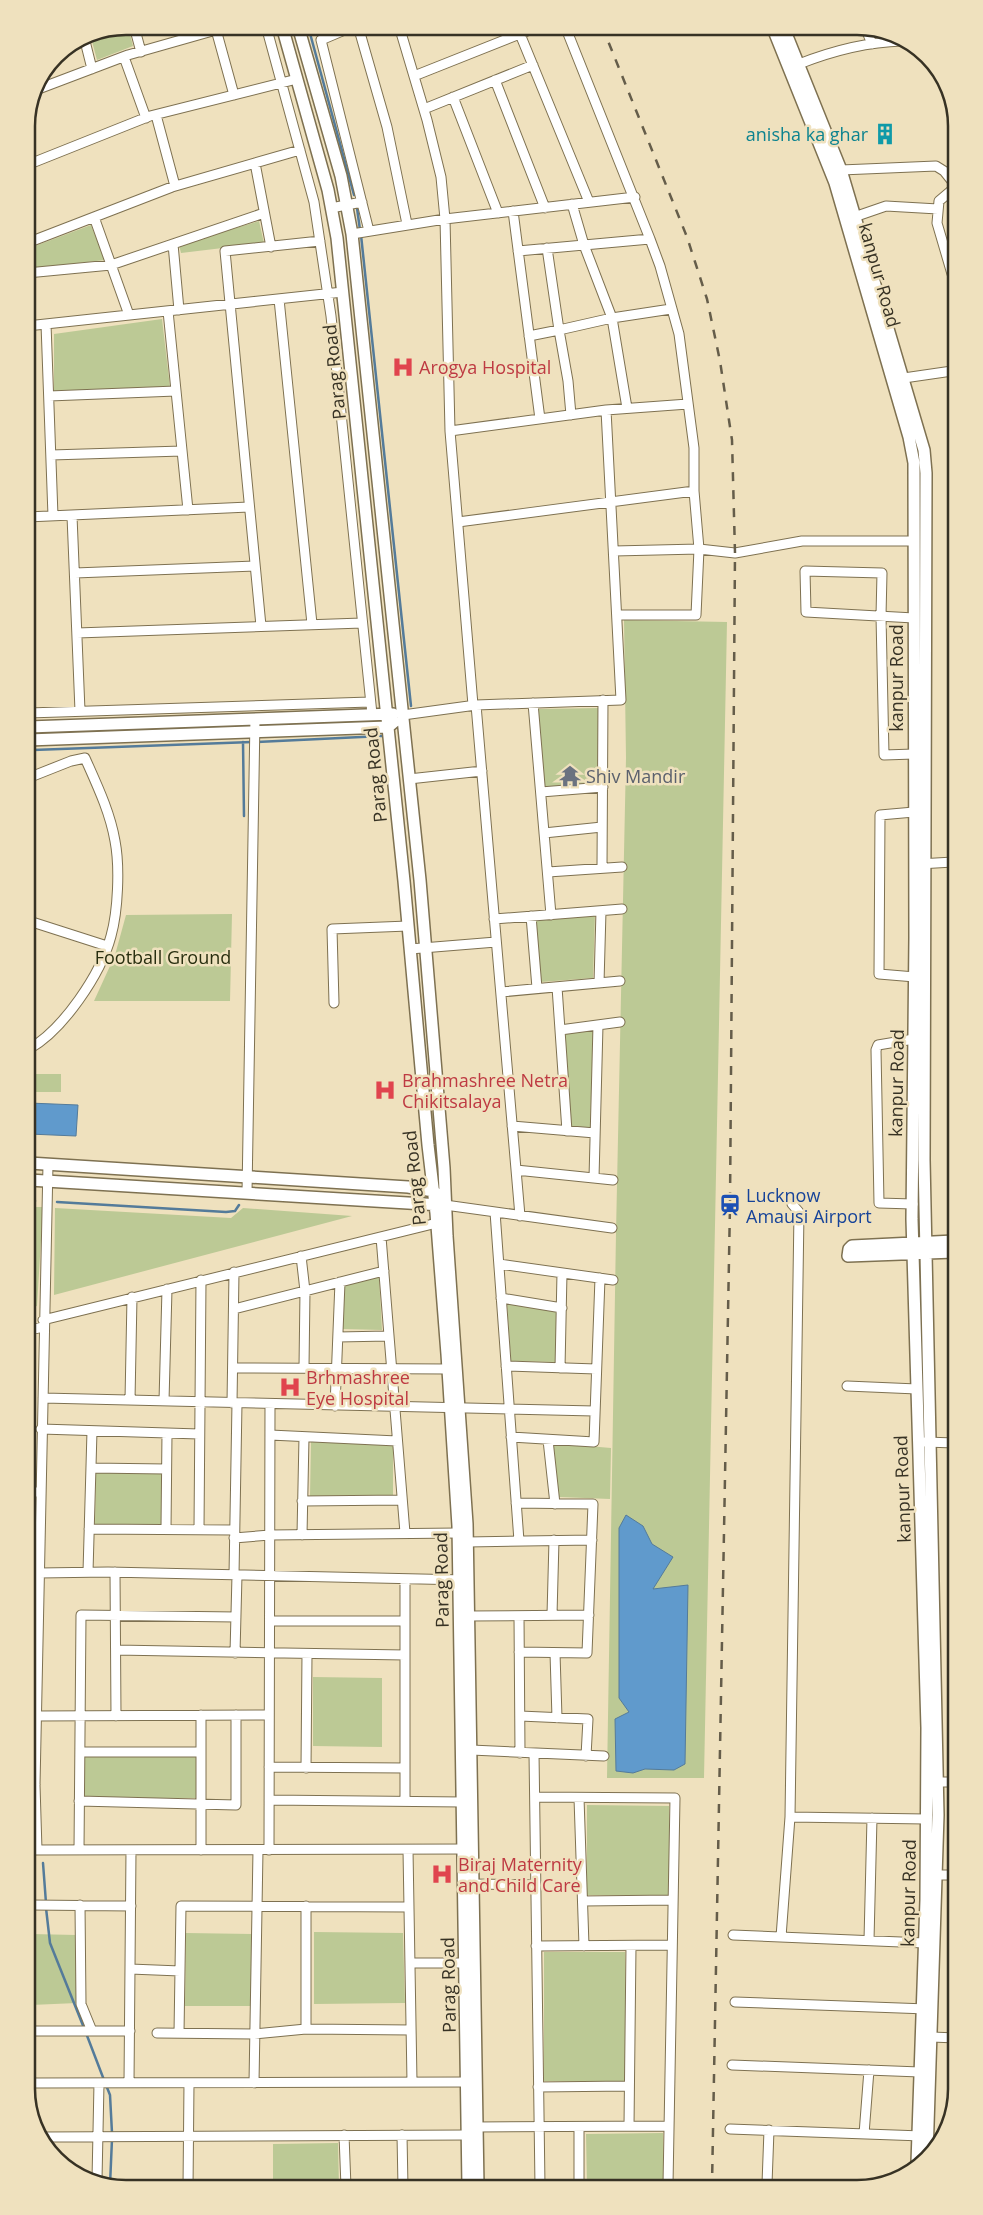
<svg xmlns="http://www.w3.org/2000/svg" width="983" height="2215" viewBox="0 0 983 2215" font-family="'Open Sans',sans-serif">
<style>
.green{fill:#bcc995}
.water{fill:#609acc;stroke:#547b9a}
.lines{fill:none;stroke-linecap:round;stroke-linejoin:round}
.stream{stroke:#547b9a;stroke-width:2.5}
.minor-casing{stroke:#7e7151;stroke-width:11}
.tertiary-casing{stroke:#7e7151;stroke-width:14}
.minor{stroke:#fff;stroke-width:9}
.tertiary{stroke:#fff;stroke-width:11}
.rail{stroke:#655d4a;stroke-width:2.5;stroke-dasharray:9 9;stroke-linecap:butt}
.labels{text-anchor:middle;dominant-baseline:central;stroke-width:5;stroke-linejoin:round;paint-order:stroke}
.culture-label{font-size:18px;fill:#0d838f;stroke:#efe1be;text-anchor:end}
.street-label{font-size:18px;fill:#373224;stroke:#efe1be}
.health-label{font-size:18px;fill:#be3a42;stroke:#efe1be;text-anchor:start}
.worship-label{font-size:18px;fill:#5b616d;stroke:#efe1be;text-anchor:start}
.park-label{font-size:18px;fill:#282e0f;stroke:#efe1be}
.transit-label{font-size:18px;fill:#164399;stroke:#efe1be;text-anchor:start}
.rim{fill:none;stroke:#373224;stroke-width:2.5}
</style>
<rect width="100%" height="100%" fill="#efe1be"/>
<path class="green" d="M128,26L133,46L97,60L90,34Z
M259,221L264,243L181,253L179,245Z
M91,225L105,260L27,269V249Z
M162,319L170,387L54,392V334Z
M624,620L727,622L704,1778H607L616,1233L626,758Z
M600,708V783L544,787L537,709Z
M232,914L230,1001H94L115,955L126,915Z
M595,914L593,978L541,982L536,920Z
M593,1031L590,1129L571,1127L564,1034Z
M29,1074H61V1092H29Z
M29,1207H43L37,1306L30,1308Z
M55,1208L231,1218L243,1208L352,1216L54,1295Z
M379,1276L382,1330L342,1329L344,1286Z
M507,1303L557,1310L555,1362L511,1361Z
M311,1442L393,1445V1495L310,1496Z
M553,1443L611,1448L610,1499L559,1497Z
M96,1469L164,1471L162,1526L95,1524Z
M313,1677L382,1678V1747L313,1746Z
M196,1755V1798H85V1756Z
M587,1805L669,1806V1896L587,1895Z
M314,1932L403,1933L405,2003L314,2004Z
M186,1933L252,1934L251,2006H185Z
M31,1934L76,1935L77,2003L31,2005Z
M544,1952H625L626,2082L544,2081Z
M663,2133V2185H587L586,2134Z
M338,2143L339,2187H273V2144Z"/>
<path class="water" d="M29,1103L78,1105L76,1136L29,1134Z
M626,1515L643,1526L652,1544L673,1557L653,1589L688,1585L685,1764L674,1770L645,1769L633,1773L616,1771L615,1719L629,1712L619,1698V1528Z"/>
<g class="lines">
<path class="stream" d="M308,26L354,195
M357,208L360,230
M361,235L411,706
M243,742L244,816
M257,742L382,736
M33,750L252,742
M29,1200L35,1201
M57,1202L226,1212L235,1211L239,1205
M43,1863L46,1903
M46,1908L50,1943L84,2028
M86,2033L104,2080
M106,2085L110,2095L112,2133
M110,2185L112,2139"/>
<g class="minor-casing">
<path id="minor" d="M134,26L141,52
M215,26L234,95
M266,26L314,202L331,316L372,714
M354,26L321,40L369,231
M358,26L387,127L407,224
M399,26L427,120L441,177L445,219L450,431L473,705
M565,26L650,239L660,266L679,334L694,448V491L699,549L696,615H617
M865,27L872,44
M520,34L589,202
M84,37L92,69
M124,57L146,118
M799,64C832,51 866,42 902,41
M414,76L540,26
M495,80L545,208
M33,91L128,55L216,30
M453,97L498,213
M424,109L533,65
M156,115L175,186
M255,163L271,247
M27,165L150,116L297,79
M841,170L936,166L944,171L952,181
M952,190L939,201L937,223L952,274
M331,208L362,202
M513,211L540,419
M857,216L886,206L938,209
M94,217L129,315
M352,234L445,219L635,197
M27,243L172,187L300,150
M173,244L179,310
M518,251L650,239
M27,273L111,265L264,213
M279,299L312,624
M168,311L188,510
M46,324L53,516
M27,326L343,292
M529,336L559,330L547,248
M897,379L952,371
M49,396L176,391
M627,408L612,318L671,309
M571,415L568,381L559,330L612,318L584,245L572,204
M450,431L606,410L688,404
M51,455L182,451
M72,516L80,711
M27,517L249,507
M458,522L694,491
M614,551L699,549L735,553L802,541H913
M75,573L255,566
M914,618L806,612L805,571L882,573L881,616L884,755L914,754
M261,626L225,251L320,241
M77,633L362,623
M533,703L551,915
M476,705L520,1216
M28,713L370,702
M403,715L476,705L621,700L606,410
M28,778L71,761L85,758C97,785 110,812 115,841C120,867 118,911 111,936C101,974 63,1030 29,1049
M409,779L482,771
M541,792L603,787
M914,812L880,815L879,974L915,977
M544,833L602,827
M919,864L953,862
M602,868L603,700
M548,872L622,867
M531,916L537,988
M494,919L622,909
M29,921L107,946
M410,949L496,942
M599,983L601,911
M557,987L567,1131
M501,992L620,981
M334,1003L332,929L408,926
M560,1030L620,1022
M512,1126L595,1133
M516,1170L613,1180
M594,1178L598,1025
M247,1193L255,719
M913,1204L879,1203L876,1050L878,1045L914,1039
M445,1205L612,1228
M495,1212L519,1541
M381,1237L405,1533
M301,1256L305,1291L304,1367
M499,1264L613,1280
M501,1298L562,1308
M234,1309L384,1271
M43,1320L441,1222
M30,1330L43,1327
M338,1337L388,1336
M506,1366L596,1369
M234,1368L448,1369
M560,1368L562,1273
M847,1386L917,1389
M43,1398L594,1411
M130,1400L132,1297
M164,1401L167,1289
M232,1403L234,1272
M335,1406L340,1282
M41,1429L199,1434
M270,1435L397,1441
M511,1437L594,1442L600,1278
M548,1440L555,1504
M925,1442L955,1443
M91,1468L166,1469
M30,1492H40
M302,1501L402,1500
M516,1503L593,1504L587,1653L519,1652
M89,1529L234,1530
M166,1529L167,1433
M199,1529L201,1280
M302,1535L304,1437
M234,1538L270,1535L458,1533
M467,1542L592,1540
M88,1572L92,1431
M115,1572L116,1716
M39,1573L108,1572L465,1580
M234,1575L237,1403
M552,1615L554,1540
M469,1616L589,1615
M519,1616L520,1753
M270,1621H405
M116,1650L405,1655
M235,1653L237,1575
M555,1653L557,1718
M36,1716L269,1715
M520,1716L588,1719L586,1756
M471,1750L604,1756
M80,1752H201
M534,1753L540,2186
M269,1767L405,1768
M306,1768L307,1654
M938,1782H956
M535,1797L675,1798L668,2185
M579,1798L584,1946
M269,1800L463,1802
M79,1801L236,1805V1715
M405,1801V1579
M790,1817L926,1819
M31,1850L469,1849
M37,1850L35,1785L48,1164
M79,1850L81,1615L236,1617
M201,1850V1715
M269,1850L270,1404
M408,1850L412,2082
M931,1875H956
M472,1884L536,1885
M583,1901L673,1900
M31,1905L131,1906
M80,1905L81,2004L92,2031
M306,1906V2029
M733,1935L925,1943
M781,1937L790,1817L799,1212L792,1204
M869,1940L872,1818
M536,1946L672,1945
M410,1963H465
M130,1969L180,1971
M735,2002L927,2009
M31,2031H130
M157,2033L254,2034L306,2029L411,2030
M179,2033L181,1906L409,1907
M931,2037L957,2038
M732,2065L920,2072
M32,2083L471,2082
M129,2083L131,1850
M254,2083L258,1850
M538,2087L629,2086
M629,2126L631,1946
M476,2127L669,2126
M579,2127V2185
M730,2129L922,2136
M864,2134L869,2070
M344,2135L346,2187
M402,2135L403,2187
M43,2137L467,2135
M97,2180L99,2083
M767,2184L769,2130
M188,2188L189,2083"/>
</g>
<g class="tertiary-casing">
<path id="tertiary" d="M282,26L328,190L337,238L404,881L428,1145L436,1213L447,1354L458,1526L468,2186
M298,26L341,176L352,234L420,880L444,1168L447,1236L467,1524L478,2186
M772,26L835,183L909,437L914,463L915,937L912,1219L927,1728L926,1900L917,2163
M783,26L841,170L924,450L926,473L924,1160L938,1815L927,2156
M28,727L393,714
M28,740L388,727L394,722
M29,1163L408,1187L434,1191L437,1195
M29,1180L441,1205
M954,1241L852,1246L849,1249L848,1256L954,1252"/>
</g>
<use href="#minor" class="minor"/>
<use href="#tertiary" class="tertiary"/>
<path class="rail" d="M602,26L687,237L707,299L720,361L732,440L735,553L730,1205L712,2185"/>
</g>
<defs>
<g id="building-bare" transform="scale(1.725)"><path d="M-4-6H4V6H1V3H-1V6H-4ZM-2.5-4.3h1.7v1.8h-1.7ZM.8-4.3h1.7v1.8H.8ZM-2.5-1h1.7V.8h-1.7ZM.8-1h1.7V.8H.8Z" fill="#0f9aa8" stroke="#efe1be" stroke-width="2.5" paint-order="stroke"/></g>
<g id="hospital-bare" transform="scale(1.725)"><path d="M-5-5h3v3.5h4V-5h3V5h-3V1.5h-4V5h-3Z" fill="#e0444e" stroke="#efe1be" stroke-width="2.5" paint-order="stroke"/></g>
<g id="temple-bare" transform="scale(1.725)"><path d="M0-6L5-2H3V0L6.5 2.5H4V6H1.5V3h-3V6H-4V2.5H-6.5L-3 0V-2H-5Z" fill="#6b7280" stroke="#efe1be" stroke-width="2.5" paint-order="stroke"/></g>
<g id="station-bare" transform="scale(1.725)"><path d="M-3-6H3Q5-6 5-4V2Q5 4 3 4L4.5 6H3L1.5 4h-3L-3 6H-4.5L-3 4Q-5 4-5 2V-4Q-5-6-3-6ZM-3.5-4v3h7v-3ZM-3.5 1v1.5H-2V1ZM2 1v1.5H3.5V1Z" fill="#1a4fb4" stroke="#efe1be" stroke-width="2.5" paint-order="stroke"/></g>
</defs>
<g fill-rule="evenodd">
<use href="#building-bare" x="885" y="134"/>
<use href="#hospital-bare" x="403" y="367"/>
<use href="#temple-bare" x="570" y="776"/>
<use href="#hospital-bare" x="385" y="1090"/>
<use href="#station-bare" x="730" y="1205"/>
<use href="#hospital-bare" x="290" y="1387"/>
<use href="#hospital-bare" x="442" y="1874"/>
</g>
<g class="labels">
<g class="culture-label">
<text x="868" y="134">anisha ka ghar</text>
</g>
<g class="street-label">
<text transform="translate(880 275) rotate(74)">kanpur Road</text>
<text transform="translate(334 372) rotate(-96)">Parag Road</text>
<text transform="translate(896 678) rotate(-90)">kanpur Road</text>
<text transform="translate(375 775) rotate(-96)">Parag Road</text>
<text transform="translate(896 1083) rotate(-89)">kanpur Road</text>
<text transform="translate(414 1178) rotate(-96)">Parag Road</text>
<text transform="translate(902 1489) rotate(-92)">kanpur Road</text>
<text transform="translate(441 1580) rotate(-91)">Parag Road</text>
<text transform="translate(908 1893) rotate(-89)">kanpur Road</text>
<text transform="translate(448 1985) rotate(-91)">Parag Road</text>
</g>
<g class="health-label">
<text x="419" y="367">Arogya Hospital</text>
<text x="402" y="1080">Brahmashree Netra<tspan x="402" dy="21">Chikitsalaya</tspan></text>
<text x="306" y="1377">Brhmashree<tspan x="306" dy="21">Eye Hospital</tspan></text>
<text x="458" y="1864">Biraj Maternity<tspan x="458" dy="21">and Child Care</tspan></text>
</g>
<g class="worship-label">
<text x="586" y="776">Shiv Mandir</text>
</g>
<g class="park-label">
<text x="163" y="957">Football Ground</text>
</g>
<g class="transit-label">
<text x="746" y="1195">Lucknow<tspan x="746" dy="21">Amausi Airport</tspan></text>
</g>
</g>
<path d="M0 0H983V2215H0ZM126 35H857A91 91 0 0 1 948 126V2089A91 91 0 0 1 857 2180H126A91 91 0 0 1 35 2089V126A91 91 0 0 1 126 35Z" fill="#efe1be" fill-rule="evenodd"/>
<path class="rim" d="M126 35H857A91 91 0 0 1 948 126V2089A91 91 0 0 1 857 2180H126A91 91 0 0 1 35 2089V126A91 91 0 0 1 126 35Z"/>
</svg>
